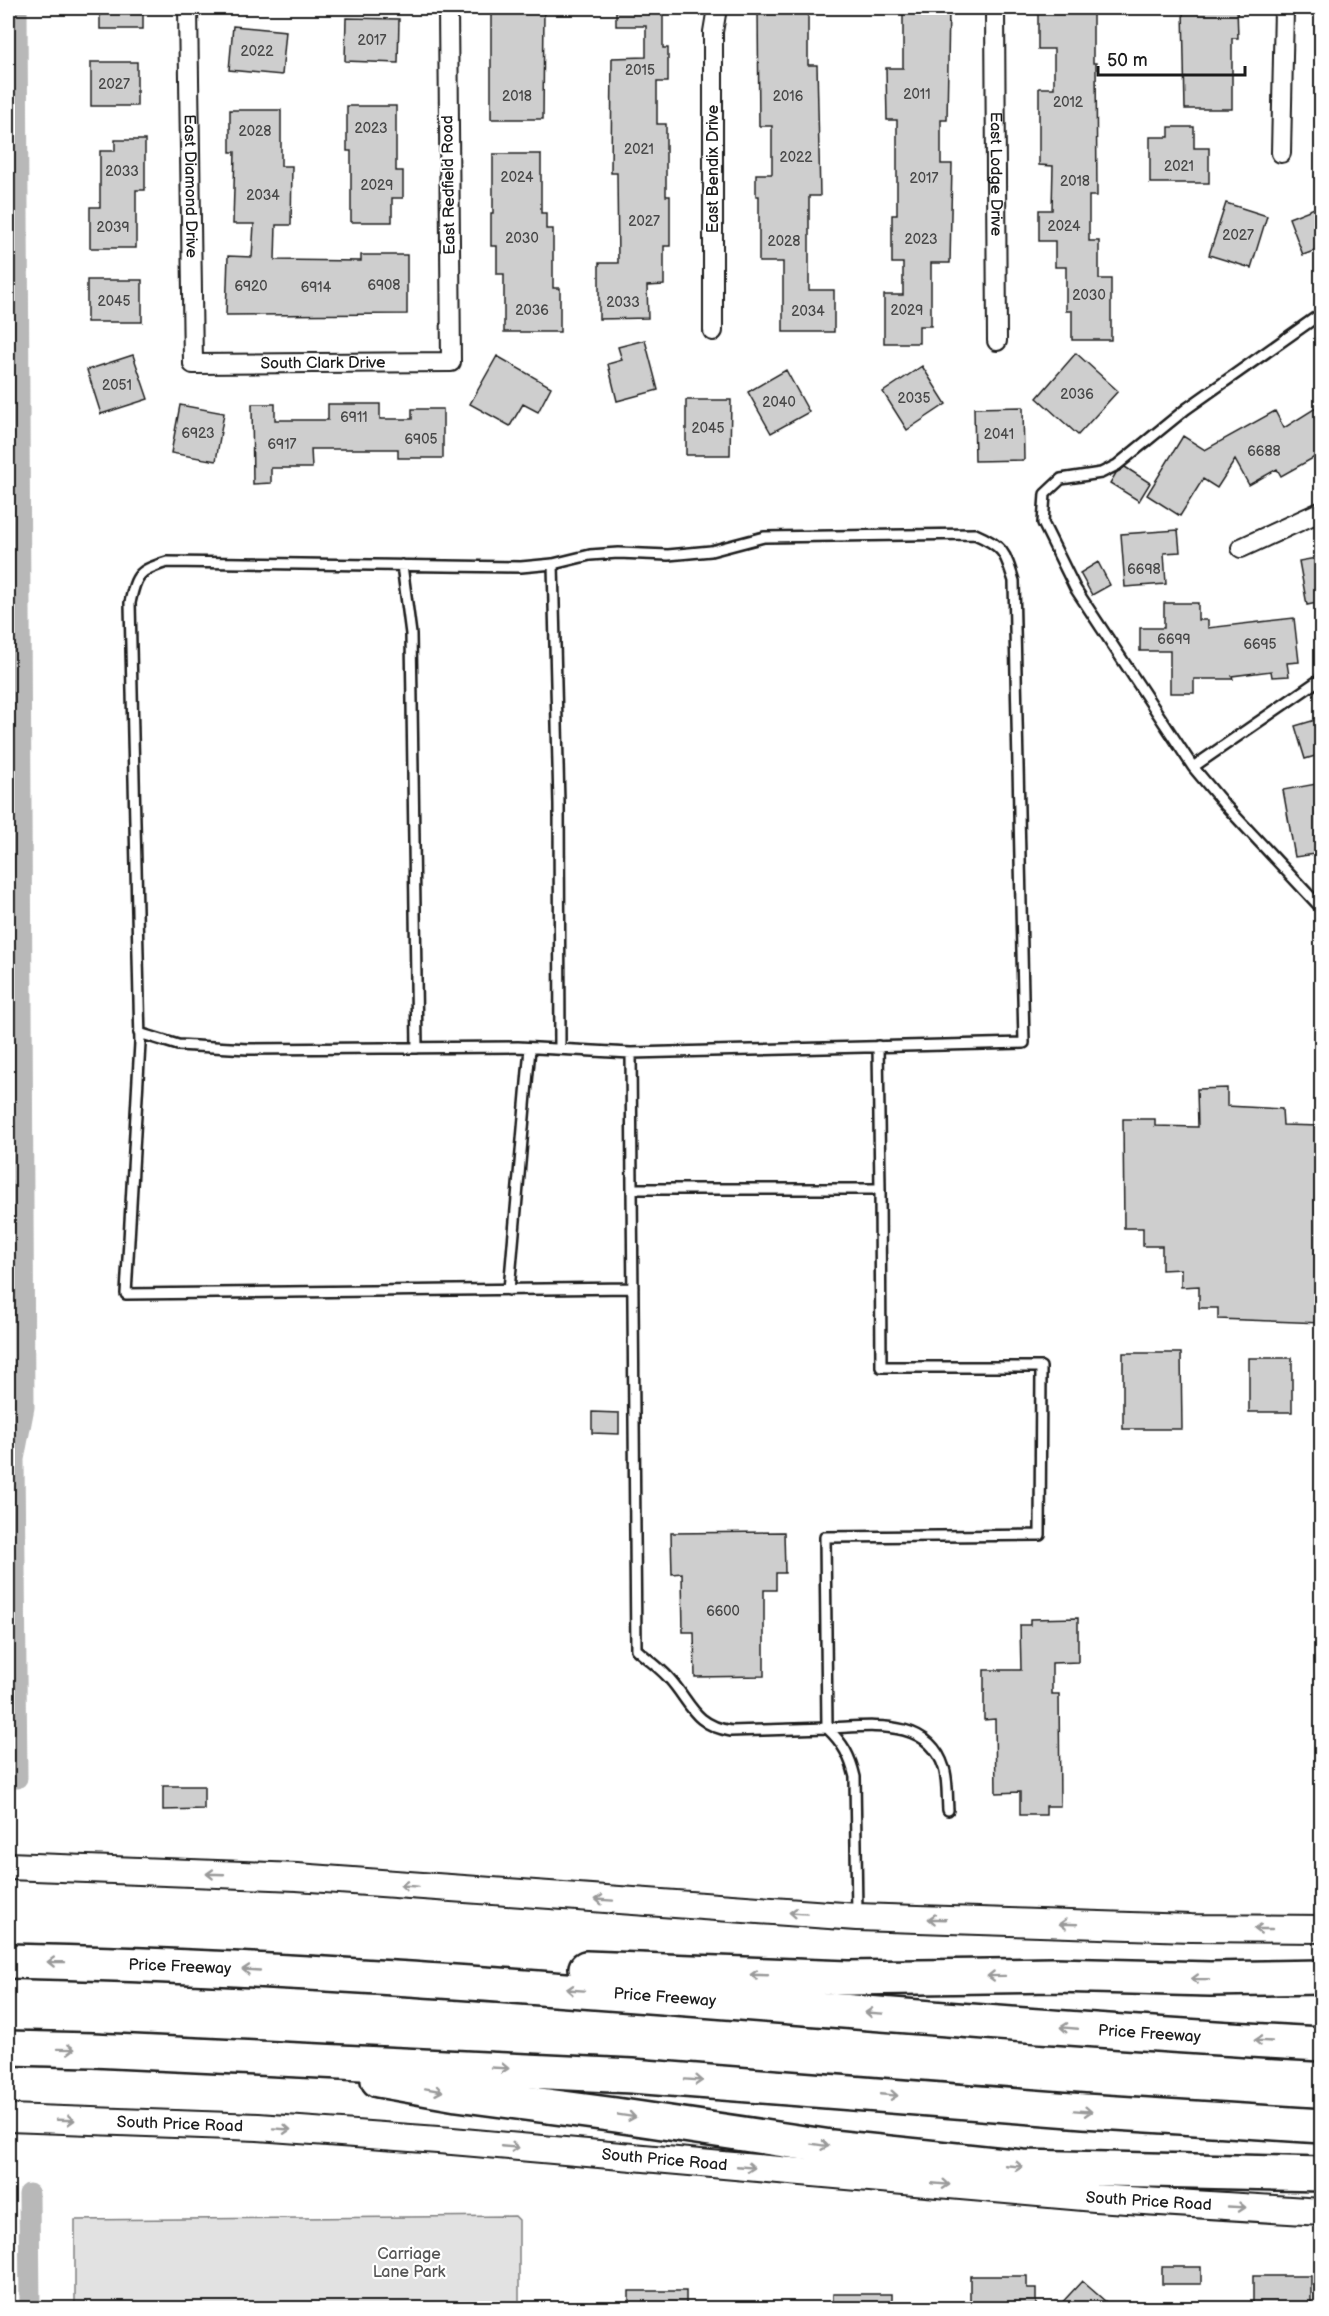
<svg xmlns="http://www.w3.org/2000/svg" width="1329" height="2316" viewBox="0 0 1329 2316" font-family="'Balsamiq Sans',sans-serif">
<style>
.green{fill:#e2e2e2;stroke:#7f7f7f;stroke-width:1.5}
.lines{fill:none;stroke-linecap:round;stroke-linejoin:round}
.canal{stroke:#b8b8b8;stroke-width:21}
.building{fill:#cecece;stroke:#1c1c1c;stroke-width:1.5}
.lane-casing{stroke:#1c1c1c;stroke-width:14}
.street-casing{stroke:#1c1c1c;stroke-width:22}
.secondary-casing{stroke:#1c1c1c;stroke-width:30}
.highway-casing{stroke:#1c1c1c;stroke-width:38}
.lane{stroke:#fff;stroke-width:9}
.street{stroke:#fff;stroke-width:18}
.secondary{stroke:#fff;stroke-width:26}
.highway{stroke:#fff;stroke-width:33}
.oneway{stroke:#999}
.labels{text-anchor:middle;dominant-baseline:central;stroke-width:4.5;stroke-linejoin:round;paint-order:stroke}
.number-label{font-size:14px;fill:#484848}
.street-label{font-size:16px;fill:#1c1c1c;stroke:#fff}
.park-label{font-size:16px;fill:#575757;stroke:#fff}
</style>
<rect width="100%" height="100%" fill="#fff"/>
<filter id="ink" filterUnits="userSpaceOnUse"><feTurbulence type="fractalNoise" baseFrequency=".0167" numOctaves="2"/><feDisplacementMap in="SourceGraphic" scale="12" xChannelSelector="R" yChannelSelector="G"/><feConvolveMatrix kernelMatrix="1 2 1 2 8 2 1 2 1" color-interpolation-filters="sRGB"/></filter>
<g filter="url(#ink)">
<path class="green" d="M515,2216L519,2220V2308H75V2220Z"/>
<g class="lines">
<path class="canal" d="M17,1778L14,1459L24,1407L17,8
M29,2194L30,2308"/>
</g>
<path class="building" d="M100,8H143V29H100Z
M491,8H544L543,119H491Z
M616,8H663V48H668V82H657V124H666V196H670V246H664V285L647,286L648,318L599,319V263H618L617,173H611L612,58L646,57V26H616Z
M758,8H808V65H817L820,196H809V290H834V332H783V262H759V196H756V174H772V126H759Z
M903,8H949L947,120H941V164H952L950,263H931V326H919V343H884V295H903V263H892V215H897V120H887L886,68H903Z
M1053,8H1093V63H1096L1097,196H1089V241H1099V279H1111V340H1072V311H1066V267H1055V241H1039V210H1052L1053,166L1039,165V88H1054V49H1038V9Z
M1183,8H1237L1238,38H1232V109H1185Z
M346,18L399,19L398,63L345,61Z
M233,26L286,31L282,75L229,70Z
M91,62H137V106H91Z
M347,106H396V171H403V198H392V222H351V151H347Z
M230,110H281V166H292L291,225H276L275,260L361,261V255H407V314L226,315L228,256L252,257L254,224H233L235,152H230Z
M1169,127H1194V148H1209V183H1150V137H1169Z
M115,140H145V190H136V248H90V207H100V151H115Z
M493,154H541V213H546V229H553V288H560V332H504V274H497V246H491V213H493Z
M1226,203L1267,216L1251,268L1209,255Z
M1322,205V248L1303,255L1289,218Z
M87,280H142V322H87Z
M645,340L658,390L617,401L608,364L622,360L618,347Z
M1076,353L1118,391L1078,435L1037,398Z
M133,355L148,399L101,414L87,370Z
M497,356L551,387L538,412L523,404L510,426L470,404Z
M922,366L946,404L907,430L883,392Z
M786,370L809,412L771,433L748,392Z
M686,400H731L730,455H686Z
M252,404H275V420H328V404H380V419H412V409H443V458H398V449H311L312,468H271V483L253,484Z
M1322,404V453L1281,476L1277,469L1249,485L1235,460L1217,488L1203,479L1180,516L1147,495L1183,436L1205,450L1275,411L1284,428Z
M180,405L224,413L216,461L171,453Z
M1023,407L1024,460L975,461L974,408Z
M1125,467L1150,483L1139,501L1110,483L1116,473Z
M1178,530L1180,552L1164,553L1166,584L1125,587L1121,534Z
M1322,557V602L1307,605L1299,561Z
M1098,562L1110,585L1092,595L1080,573Z
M1164,603H1198V620H1208V628L1294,618L1299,662L1287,663L1289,676L1272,677L1271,671L1232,676L1233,679H1194V693H1170V651H1140V628H1164Z
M1322,718V754L1305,759L1295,726Z
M1316,784L1319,796H1322V853L1295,857L1283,790Z
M1227,1088V1106L1282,1109L1283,1125L1320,1126L1322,1323L1218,1319V1308H1199V1286L1181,1287V1269L1162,1270V1246H1143V1228H1124L1123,1119H1155V1126L1198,1127L1197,1089Z
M1123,1353H1181L1182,1429H1123Z
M1249,1358H1292V1412H1249Z
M592,1412L619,1413V1434L592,1433Z
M784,1532L785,1573H776V1590H764V1676L695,1677L694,1632H683L682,1573L672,1574L671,1533Z
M1078,1618V1662L1052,1663V1694H1059L1060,1806H1046V1815H1020V1792L996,1793L995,1719L984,1720V1670H1021L1020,1625H1030V1619Z
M163,1786H204V1809L163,1810Z
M1162,2267H1201V2284H1162Z
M970,2276H1027V2288H1036V2308H970Z
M1253,2276H1311V2308H1253Z
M1082,2281L1113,2308H1057Z
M629,2291H686V2308H629Z
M833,2294H892V2308H833Z"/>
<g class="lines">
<g class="lane-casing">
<path id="lane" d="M553,564L559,804L560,1049
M402,565L411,634L417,1048
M1322,678L1193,767L1224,804L1322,909
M1193,767L1075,588L1043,523L1045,494L1061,479L1101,473L1117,465L1186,409L1322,313
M139,1033L178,1045L248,1049L518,1047L631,1053
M878,1046L880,1189
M632,1189L631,1053L1024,1043L1014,581C1005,552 1003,546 975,534L764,537L711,551L668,555L618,553L590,555L553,564L521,567L167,562C139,571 136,573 130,603L140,1043L126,1294L633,1288
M509,1290L530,1048
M857,1914L855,1777C850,1756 843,1743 827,1728L731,1731C693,1725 691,1702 668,1677C659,1667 646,1658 636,1649L632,1189H880L881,1367H1041L1040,1535L825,1537L827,1728C869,1727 928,1716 944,1768C948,1780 947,1797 948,1810"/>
</g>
<g class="street-casing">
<g id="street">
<path id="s1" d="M188,8L193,364L451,362L448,8"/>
<path id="s2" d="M995,8L997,341"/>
<path d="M1281,153L1284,8"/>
<path d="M713,331V32L717,8"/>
<path d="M1241,548L1322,511"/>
</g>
</g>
<g class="secondary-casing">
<g id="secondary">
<path d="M8,1866L297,1877L857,1917L1191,1928L1322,1929"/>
<path id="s3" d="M8,2118L258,2127L452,2141L1095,2198L1322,2212"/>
</g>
</g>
<g class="highway-casing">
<g id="highway">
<path id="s4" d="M8,1961C447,1970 883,2021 1322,2044"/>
<path d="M586,1968L848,1978L1054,1975L1210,1979L1322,1977"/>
<path d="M8,2048L93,2050L632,2076L1084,2111L1322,2126"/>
<path d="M378,2080L457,2094L616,2115L831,2147L937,2158L1022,2167L1322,2174"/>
</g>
</g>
<use href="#lane" class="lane"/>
<use href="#street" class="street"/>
<use href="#secondary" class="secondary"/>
<use href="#highway" class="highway"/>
</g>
<defs><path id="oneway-shaft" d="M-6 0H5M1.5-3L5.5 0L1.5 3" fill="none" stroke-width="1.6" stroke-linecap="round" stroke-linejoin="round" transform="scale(1.5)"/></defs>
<g class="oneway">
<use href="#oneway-shaft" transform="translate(215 1874) rotate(-178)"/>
<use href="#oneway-shaft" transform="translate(409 1886) rotate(-176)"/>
<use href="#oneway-shaft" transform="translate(604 1900) rotate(-176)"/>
<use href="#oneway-shaft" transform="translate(798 1913) rotate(-176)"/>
<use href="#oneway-shaft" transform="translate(937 1919) rotate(-178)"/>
<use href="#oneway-shaft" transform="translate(1068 1924) rotate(-178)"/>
<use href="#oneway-shaft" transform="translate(1263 1929) rotate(-180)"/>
<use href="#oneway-shaft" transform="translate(56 1962) rotate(-179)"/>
<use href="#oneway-shaft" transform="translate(251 1970) rotate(-177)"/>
<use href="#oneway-shaft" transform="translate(759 1975) rotate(-178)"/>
<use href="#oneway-shaft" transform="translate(996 1976) rotate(179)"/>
<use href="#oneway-shaft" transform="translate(1200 1979) rotate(-179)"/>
<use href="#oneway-shaft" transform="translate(575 1990) rotate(-176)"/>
<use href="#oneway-shaft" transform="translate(874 2013) rotate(-176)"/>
<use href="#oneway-shaft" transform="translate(1069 2028) rotate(-175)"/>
<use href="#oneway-shaft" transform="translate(1263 2041) rotate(-177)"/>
<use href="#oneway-shaft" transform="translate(66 2049) rotate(1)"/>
<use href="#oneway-shaft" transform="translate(500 2068) rotate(3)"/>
<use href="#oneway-shaft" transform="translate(694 2080) rotate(4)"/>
<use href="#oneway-shaft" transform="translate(434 2090) rotate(10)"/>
<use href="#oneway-shaft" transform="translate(889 2095) rotate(5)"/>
<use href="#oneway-shaft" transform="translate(1083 2111) rotate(4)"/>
<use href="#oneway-shaft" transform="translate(627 2116) rotate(9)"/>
<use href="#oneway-shaft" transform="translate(66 2120) rotate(2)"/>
<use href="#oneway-shaft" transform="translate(282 2129) rotate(4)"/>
<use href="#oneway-shaft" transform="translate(820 2145) rotate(9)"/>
<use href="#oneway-shaft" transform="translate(510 2147) rotate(5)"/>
<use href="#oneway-shaft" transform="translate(1014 2166) rotate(5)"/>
<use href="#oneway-shaft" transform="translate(746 2167) rotate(5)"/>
<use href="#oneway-shaft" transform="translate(941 2184) rotate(5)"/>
<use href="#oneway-shaft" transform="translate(1237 2207) rotate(3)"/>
</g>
</g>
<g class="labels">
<g class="number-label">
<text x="372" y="40">2017</text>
<text x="257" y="51">2022</text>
<text x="640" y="70">2015</text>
<text x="114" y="84">2027</text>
<text x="917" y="94">2011</text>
<text x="517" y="96">2018</text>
<text x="788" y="96">2016</text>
<text x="1068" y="102">2012</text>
<text x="371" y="128">2023</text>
<text x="255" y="131">2028</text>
<text x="639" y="149">2021</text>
<text x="796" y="157">2022</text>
<text x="1179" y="166">2021</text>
<text x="122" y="171">2033</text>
<text x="517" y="177">2024</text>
<text x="924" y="178">2017</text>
<text x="1075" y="181">2018</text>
<text x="377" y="185">2029</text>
<text x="263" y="195">2034</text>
<text x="644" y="221">2027</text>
<text x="1064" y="226">2024</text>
<text x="113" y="227">2039</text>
<text x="1238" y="235">2027</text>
<text x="522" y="238">2030</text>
<text x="921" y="239">2023</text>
<text x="784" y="241">2028</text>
<text x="384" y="285">6908</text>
<text x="251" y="286">6920</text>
<text x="316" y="287">6914</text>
<text x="1089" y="295">2030</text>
<text x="114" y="301">2045</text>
<text x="623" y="302">2033</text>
<text x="532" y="310">2036</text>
<text x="907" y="310">2029</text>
<text x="808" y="311">2034</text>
<text x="117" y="385">2051</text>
<text x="1077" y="394">2036</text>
<text x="914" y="398">2035</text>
<text x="779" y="402">2040</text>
<text x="354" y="417">6911</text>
<text x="708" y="428">2045</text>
<text x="198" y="433">6923</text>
<text x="999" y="434">2041</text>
<text x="421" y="439">6905</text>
<text x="282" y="444">6917</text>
<text x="1264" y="451">6688</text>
<text x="1144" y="569">6698</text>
<text x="1174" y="639">6699</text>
<text x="1260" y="644">6695</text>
<text x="723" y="1611">6600</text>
</g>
<g class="street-label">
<text transform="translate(713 169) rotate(-90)">East Bendix Drive</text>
<text stroke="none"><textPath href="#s2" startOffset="166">East Lodge Drive</textPath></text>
<text transform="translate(449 185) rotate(-91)">East Redfield Road</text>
<text stroke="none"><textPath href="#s1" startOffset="178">East Diamond Drive</textPath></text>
<text stroke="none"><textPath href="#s1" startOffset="486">South Clark Drive</textPath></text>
<text stroke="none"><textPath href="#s4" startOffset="172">Price Freeway</textPath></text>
<text stroke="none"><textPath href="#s4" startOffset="658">Price Freeway</textPath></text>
<text stroke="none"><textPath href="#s4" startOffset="1144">Price Freeway</textPath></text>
<text stroke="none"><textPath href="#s3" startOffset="172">South Price Road</textPath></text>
<text stroke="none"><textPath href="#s3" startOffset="658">South Price Road</textPath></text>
<text stroke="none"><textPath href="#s3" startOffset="1144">South Price Road</textPath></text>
</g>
<g class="park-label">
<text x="409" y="2254">Carriage<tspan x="409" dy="18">Lane Park</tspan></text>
</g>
</g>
<rect width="1329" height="2316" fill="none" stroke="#fff" stroke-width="30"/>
<rect x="15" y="15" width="1299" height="2286" fill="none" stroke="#1c1c1c" stroke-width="2" filter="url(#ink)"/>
<path d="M1098 66v9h147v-9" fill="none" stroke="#1c1c1c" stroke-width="3"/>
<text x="1107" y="66" font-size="18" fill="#1c1c1c" stroke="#ffffff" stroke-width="4.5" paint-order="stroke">50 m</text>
</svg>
